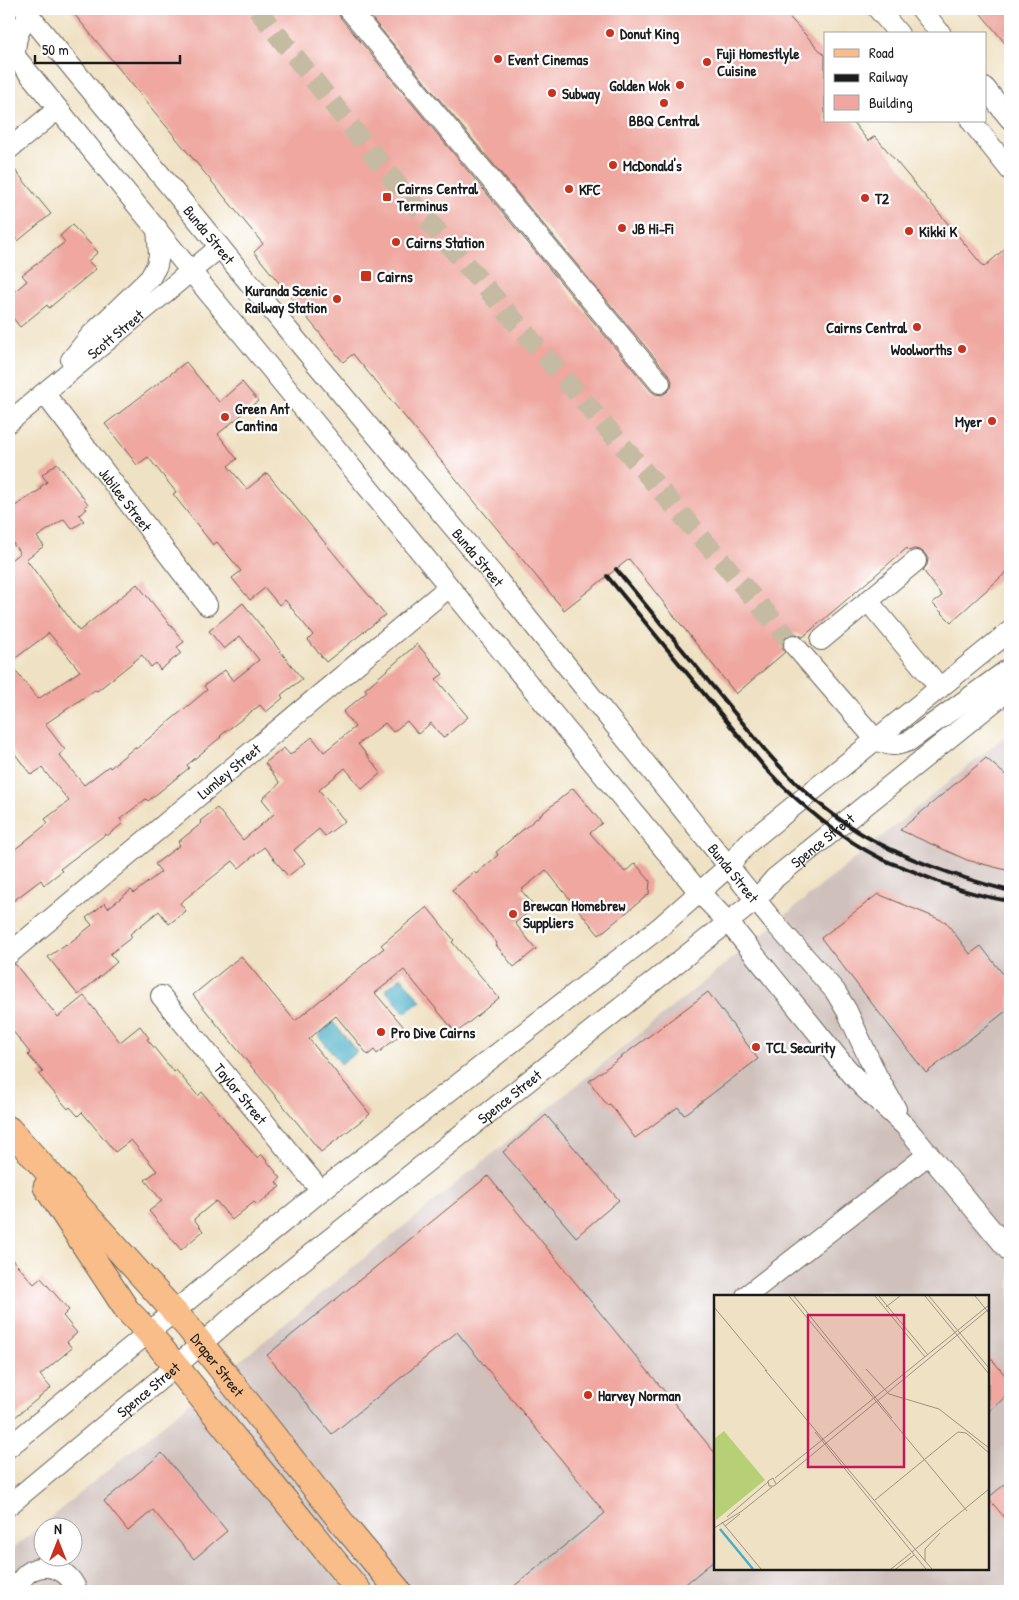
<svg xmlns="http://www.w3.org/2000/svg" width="1019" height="1600" viewBox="0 0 1019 1600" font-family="'Patrick Hand',sans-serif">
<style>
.industrial{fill:#cfc0bb;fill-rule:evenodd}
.water{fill:#47aec6;stroke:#326571}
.building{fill:#efa7a0;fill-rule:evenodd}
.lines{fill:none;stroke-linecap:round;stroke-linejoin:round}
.minor-tunnel{stroke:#c5baa2;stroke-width:20;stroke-dasharray:20 10;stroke-linecap:butt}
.minor-casing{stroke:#666156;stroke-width:22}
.major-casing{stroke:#666156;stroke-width:27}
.minor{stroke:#fff;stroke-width:20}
.major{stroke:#f8bd88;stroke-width:25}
.rail{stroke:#1c1c1c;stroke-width:4}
.poi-dot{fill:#c8321e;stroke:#fff;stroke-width:2}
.labels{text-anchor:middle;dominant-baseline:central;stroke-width:4.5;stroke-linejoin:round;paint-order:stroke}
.poi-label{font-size:15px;font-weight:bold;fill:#1c1c1c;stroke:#fff;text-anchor:start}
.street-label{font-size:15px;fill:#1c1c1c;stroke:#fff}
.inset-river{fill:none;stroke:#47aec6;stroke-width:2.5}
.inset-road{fill:none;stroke:#9b9280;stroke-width:1}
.view{fill:#c2185b;fill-opacity:0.15;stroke:#c2185b;stroke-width:2.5}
.inset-edge{fill:none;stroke:#1c1c1c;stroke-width:2.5}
</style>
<rect width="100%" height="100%" fill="#fff"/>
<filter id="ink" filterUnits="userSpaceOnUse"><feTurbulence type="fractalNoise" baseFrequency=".02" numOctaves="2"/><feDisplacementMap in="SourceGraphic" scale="10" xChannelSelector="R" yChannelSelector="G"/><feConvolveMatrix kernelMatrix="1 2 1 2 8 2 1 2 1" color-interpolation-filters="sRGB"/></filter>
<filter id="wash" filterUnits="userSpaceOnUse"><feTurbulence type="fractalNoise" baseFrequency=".0096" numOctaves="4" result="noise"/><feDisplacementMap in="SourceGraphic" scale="20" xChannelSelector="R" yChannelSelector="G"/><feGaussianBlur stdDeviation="1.12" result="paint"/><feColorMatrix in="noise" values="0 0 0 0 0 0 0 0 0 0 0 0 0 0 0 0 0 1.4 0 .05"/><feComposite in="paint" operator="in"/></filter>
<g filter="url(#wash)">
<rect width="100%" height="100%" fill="#efe1c3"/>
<path class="industrial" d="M1010,732V1591H9V1552L333,1284ZM715,1296H988V1569H715ZM42,1528H72V1558H42Z"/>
<path class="water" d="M401,977L421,1001L405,1013L385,990Z
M333,1022L357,1052L341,1064L318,1035Z"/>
<g id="blocks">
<path class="building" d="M70,9H337L340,17L651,391L655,394L662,395L667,392L671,388L672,381L669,375L364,9H782L825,56V121H852L868,141L875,136L984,267L1010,244V569L951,622L932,603L942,596L923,570L927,565L928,559L925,554L920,550L914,549L909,551L907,548L803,637L797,634L791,633L787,636L783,642L782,648L785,652L736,694L629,559L564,610L353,354L343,362L254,252L263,244Z
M977,9H1010V49Z
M9,163L51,214L18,241L9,230Z
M72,225L98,252L88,261L96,269L49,308L47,305L20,327L9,313V296L27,281L22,275L65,242L60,236Z
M186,362L219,402L242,382L258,401L218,434L237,459L228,466L247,489L267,473L385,615L326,662L308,640L313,635L285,600L279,605L265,588L250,600L232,578L241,571L217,542L213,545L173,494L176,492L148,457L137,465L105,424Z
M57,463L88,504L84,507L87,509L79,515L84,521L72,529L64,519L37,537L44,546L26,559L79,631L137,584L184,642L177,647L181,653L160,670L156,663L151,667L142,655L97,691L95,690L45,724L65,750L59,755L84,785L109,766L110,768L135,747L136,749L207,690L204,686L225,670L233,681L259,660L240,636L224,649L209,631L243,603L302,679L281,695L283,698L266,712L260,705L220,736L221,737L187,765L189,768L148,801L146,799L120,819L123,823L107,836L106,834L60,869L62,871L44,885L41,880L9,904V854L48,823L45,819L69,801L42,768L31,775L9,746V561L20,553L9,538V510L41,489L40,487L47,482L42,475ZM49,633L80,671L38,699L9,663Z
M417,644L443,674L436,679L468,717L443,738L431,723L418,734L407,721L393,732L385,723L358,744L381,773L362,789L345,768L319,790L345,821L325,836L319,829L294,850L305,863L288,876L264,847L239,868L233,861L180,903L186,911L169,924L159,911L130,934L132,937L110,954L117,962L78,995L48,957L66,944L67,945L92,925L86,918L105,903L108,908L131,890L134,893L161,872L155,864L180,845L178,842L202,823L200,821L217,808L243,840L274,814L262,799L280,783L265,763L284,748L290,755L312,737L324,752L355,727L343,712L367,692L365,689Z
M986,758L1010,779V871L967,860L900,830Z
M573,788L602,823L590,833L625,872L635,863L650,881L649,894L599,935L546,870L521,890L535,907L515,923L536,949L514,967L496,945L497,943L452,890L474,872L476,874L498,855L496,852Z
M878,894L946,922L970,954L981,946L1010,983V1008L926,1073L821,938Z
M427,907L454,940L452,942L499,998L456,1033L404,970L375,993L403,1026L397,1031L400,1035L377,1054L374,1050L368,1055L336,1016L309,1039L370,1114L321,1152L193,995L241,956L295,1021L384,948L381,945Z
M15,964L58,1017L84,996L120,1042L140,1026L149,1038L147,1039L174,1072L176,1070L198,1096L202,1092L257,1158L261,1154L281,1178L276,1182L280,1187L257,1205L254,1202L232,1220L216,1201L194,1219L203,1231L181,1250L149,1211L162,1201L145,1180L157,1171L131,1140L115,1152L82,1112L78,1116L70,1107L68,1109L39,1075L43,1072L28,1055L30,1053L9,1026V966Z
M708,992L758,1059L684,1115L678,1107L635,1138L610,1104L607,1105L589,1081Z
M546,1115L619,1200L576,1237L503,1152Z
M488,1176L715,1453V1560L677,1591H508L605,1513L457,1332L332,1434L267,1355Z
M9,1256L34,1284L41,1278L69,1310L63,1316L77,1333L67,1342L72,1348L40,1375L51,1388L9,1422Z
M988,1355L1010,1381V1393L988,1412Z
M162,1453L227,1531L194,1559L153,1510L128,1531L104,1501Z
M1010,1480V1524L988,1498Z"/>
</g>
</g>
<g filter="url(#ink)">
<use href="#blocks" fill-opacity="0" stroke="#666156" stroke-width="1"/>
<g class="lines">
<path class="minor-tunnel" d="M257,9L400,188L794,645"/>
<g class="minor-casing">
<g id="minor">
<path id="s1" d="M24,9L293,336L491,572L772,920L835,991L847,1011L877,1076L896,1109"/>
<path d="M349,9L660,383"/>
<path d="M878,9L899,34"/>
<path d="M921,9L941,34"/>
<path d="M9,49L699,892L728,922L838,1058L863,1087L905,1126L1010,1252"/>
<path d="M15,57C15,40 18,28 30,16"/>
<path d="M985,88L1010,119"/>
<path d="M971,121L1010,170"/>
<path d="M9,149L58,109"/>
<path d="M71,360L90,336L150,278L157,265L159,255L157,228"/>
<path id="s2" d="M44,393L207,605"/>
<path id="s3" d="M9,422L220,247"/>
<path d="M868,601L940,688"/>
<path d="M821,640L916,561"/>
<path d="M794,645L876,740C890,746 894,747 909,741L1010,668"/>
<path id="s4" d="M9,954L449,587"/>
<path id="s5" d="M161,996L321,1191"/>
<path d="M746,1296L929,1154"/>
<path d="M9,1447L321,1191L659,928L728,867L748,843L1010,631"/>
<path id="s6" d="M9,1505L176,1366L238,1312L756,900L775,878L1010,689"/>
<path d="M16,1591C26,1558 66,1560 77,1591"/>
</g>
</g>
<g class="major-casing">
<g id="major">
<path id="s7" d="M9,1129L188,1327L347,1529L399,1591"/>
<path d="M46,1187L127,1310L148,1332L359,1591"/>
</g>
</g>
<use href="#minor" class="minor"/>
<use href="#major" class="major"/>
<path class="rail" d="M616,569L765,750C791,780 822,809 857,831C898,857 963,879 1010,891
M607,576L766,769C799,804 837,836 880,858C891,864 904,867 915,872C946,886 977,896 1010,901"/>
</g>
</g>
<g class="poi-dot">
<circle cx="610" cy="33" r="5"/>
<circle cx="498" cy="59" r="5"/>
<circle cx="707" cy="62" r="5"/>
<circle cx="680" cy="85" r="5"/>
<circle cx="552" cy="93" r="5"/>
<circle cx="664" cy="103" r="5"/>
<circle cx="613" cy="165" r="5"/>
<circle cx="569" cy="189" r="5"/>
<rect x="382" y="192" width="10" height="10" rx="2.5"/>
<circle cx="865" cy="198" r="5"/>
<circle cx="622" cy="228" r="5"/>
<circle cx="909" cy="231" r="5"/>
<circle cx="396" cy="242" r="5"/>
<rect x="360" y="270" width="12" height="12" rx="2.5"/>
<circle cx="337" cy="299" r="5"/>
<circle cx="917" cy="327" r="5"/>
<circle cx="962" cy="349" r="5"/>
<circle cx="225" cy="417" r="5"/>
<circle cx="992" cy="421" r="5"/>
<circle cx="513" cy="914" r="5"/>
<circle cx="381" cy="1032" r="5"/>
<circle cx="756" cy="1047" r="5"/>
<circle cx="588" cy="1395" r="5"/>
</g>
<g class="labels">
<g class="poi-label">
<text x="620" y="33">Donut King</text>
<text x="717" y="53">Fuji Homestlyle<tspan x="717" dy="17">Cuisine</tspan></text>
<text x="508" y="59">Event Cinemas</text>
<text x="670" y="85" text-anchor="end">Golden Wok</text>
<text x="562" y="93">Subway</text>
<text x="664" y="120" text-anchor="middle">BBQ Central</text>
<text x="623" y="165">McDonald's</text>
<text x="397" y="188">Cairns Central<tspan x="397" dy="17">Terminus</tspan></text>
<text x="579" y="189">KFC</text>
<text x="875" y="198">T2</text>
<text x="632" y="228">JB Hi-Fi</text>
<text x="919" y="231">Kikki K</text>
<text x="406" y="242">Cairns Station</text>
<text x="377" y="276">Cairns</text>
<text x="327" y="290" text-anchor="end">Kuranda Scenic<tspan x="327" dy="17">Railway Station</tspan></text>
<text x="907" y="327" text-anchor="end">Cairns Central</text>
<text x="952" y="349" text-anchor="end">Woolworths</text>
<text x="235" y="408">Green Ant<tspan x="235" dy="17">Cantina</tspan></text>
<text x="982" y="421" text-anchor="end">Myer</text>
<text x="523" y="905">Brewcan Homebrew<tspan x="523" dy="17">Suppliers</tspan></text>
<text x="391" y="1032">Pro Dive Cairns</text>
<text x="766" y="1047">TCL Security</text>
<text x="598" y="1395">Harvey Norman</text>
</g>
<g class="street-label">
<text stroke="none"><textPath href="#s1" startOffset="292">Bunda Street</textPath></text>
<text stroke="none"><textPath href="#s3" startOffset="138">Scott Street</textPath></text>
<text stroke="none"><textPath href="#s2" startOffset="134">Jubilee Street</textPath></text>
<text stroke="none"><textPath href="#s1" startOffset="712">Bunda Street</textPath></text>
<text stroke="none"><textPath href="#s4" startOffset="286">Lumley Street</textPath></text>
<text stroke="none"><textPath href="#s6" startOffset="1051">Spence Street</textPath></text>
<text stroke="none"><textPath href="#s1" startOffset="1118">Bunda Street</textPath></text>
<text stroke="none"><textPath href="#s5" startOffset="126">Taylor Street</textPath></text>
<text stroke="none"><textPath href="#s6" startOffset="646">Spence Street</textPath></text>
<text stroke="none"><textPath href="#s7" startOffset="315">Draper Street</textPath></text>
<text stroke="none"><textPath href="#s6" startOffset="181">Spence Street</textPath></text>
</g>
</g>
<g transform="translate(714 1295)">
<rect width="275" height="275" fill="#efe1c3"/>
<path d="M10,136L51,185L2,225L0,144Z" fill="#b8d075"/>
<path class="inset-river" d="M6,234L39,274"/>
<path class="inset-road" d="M75,1L253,216M80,1L178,123M161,1L211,62M165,1L214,60M211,1L275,79M215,1L275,73M261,1L275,18M0,12L53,76M172,12L186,1M152,74L175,99L225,114L275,153M51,75L201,254M101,137L198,257M61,183L275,10M62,189L59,183L54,186L55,191H60L275,14M161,205L244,137L252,138L275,158M13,222L54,187M8,227L47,274M11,231L26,219M0,233L28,216L58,192M201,254L218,274M211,266V254L226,238M177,274L197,258M182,274L200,260M212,274L198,257L275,194"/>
<path class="view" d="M94,20H190V172H94Z"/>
<rect width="275" height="275" class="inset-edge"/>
</g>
<rect width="1019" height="1600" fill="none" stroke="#fff" stroke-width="30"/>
<rect x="824" y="32" width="162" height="90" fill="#ffffff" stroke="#a4a4a4"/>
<rect x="834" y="49" width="25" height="8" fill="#f8bd88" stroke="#a4a4a4"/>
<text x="869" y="58" font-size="15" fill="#1c1c1c">Road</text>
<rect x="834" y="74" width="25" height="8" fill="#1c1c1c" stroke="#a4a4a4"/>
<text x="869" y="82" font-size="15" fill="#1c1c1c">Railway</text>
<rect x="834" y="95" width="25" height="15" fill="#efa7a0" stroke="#a4a4a4"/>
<text x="869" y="108" font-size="15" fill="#1c1c1c">Building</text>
<g transform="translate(58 1542)"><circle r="24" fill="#ffffff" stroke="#a4a4a4"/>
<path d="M0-4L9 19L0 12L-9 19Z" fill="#c8321e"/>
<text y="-8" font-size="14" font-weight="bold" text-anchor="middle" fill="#1c1c1c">N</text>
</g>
<path d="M35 55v8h145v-8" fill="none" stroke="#1c1c1c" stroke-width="2.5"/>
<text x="42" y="55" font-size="15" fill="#1c1c1c" stroke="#ffffff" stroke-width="4" paint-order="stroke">50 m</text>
</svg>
